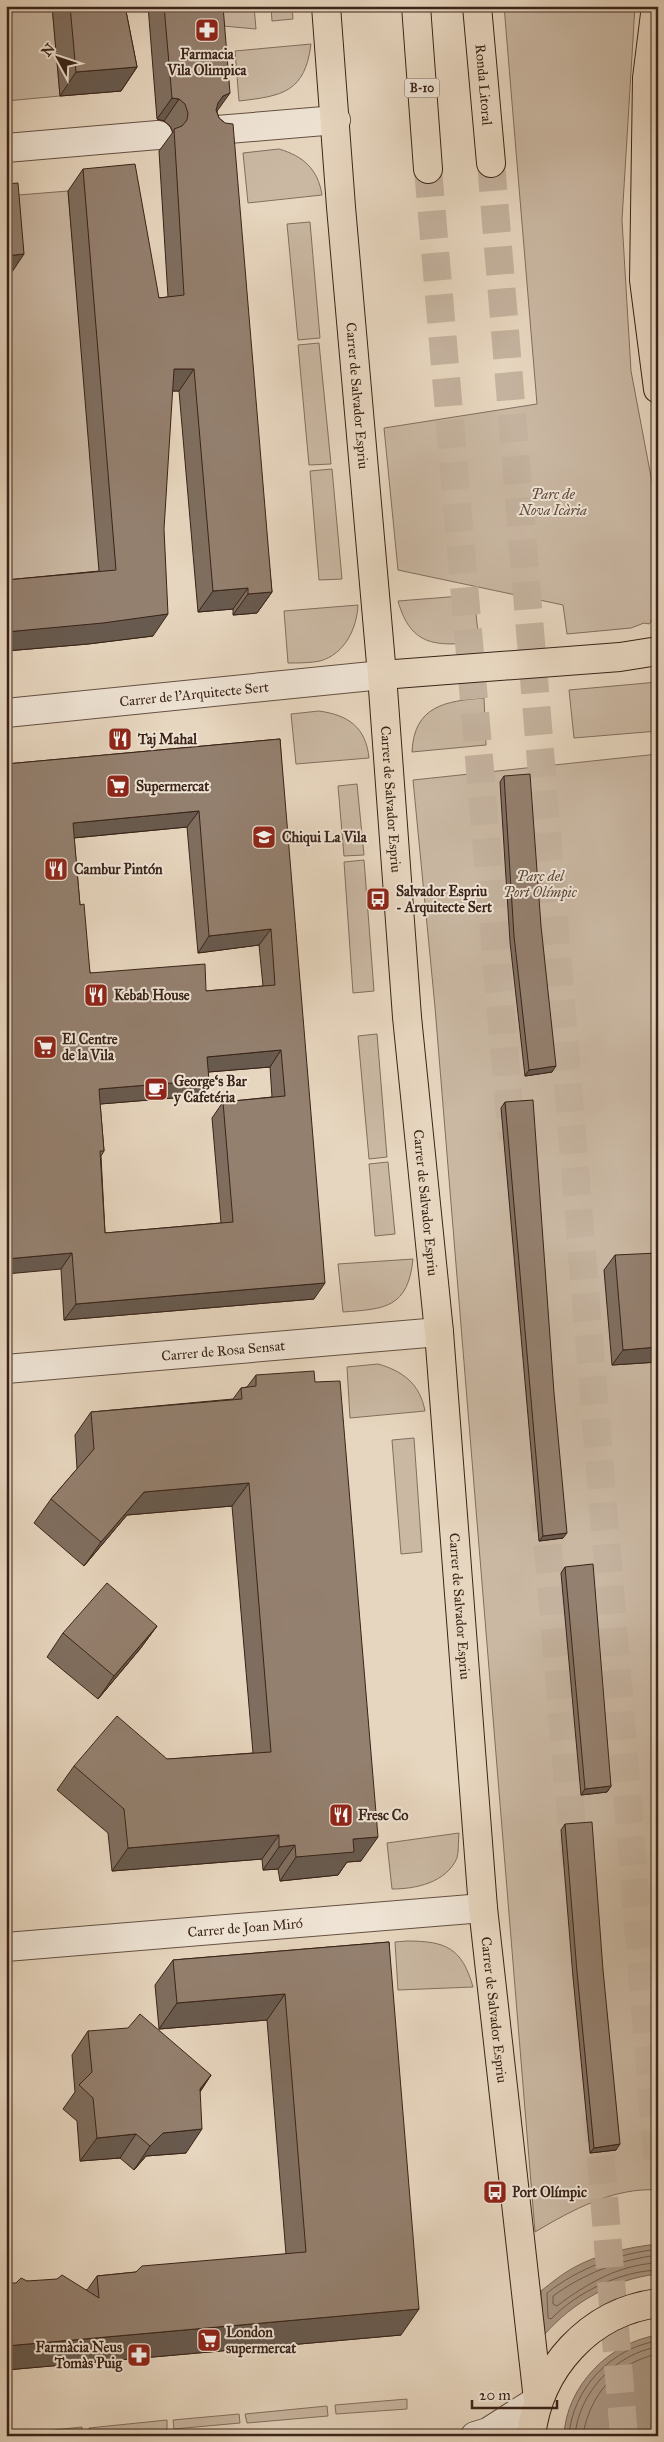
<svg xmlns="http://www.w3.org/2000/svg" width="664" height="2442" viewBox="0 0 664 2442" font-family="'IM FELL Great Primer',serif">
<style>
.green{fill:#cab8a3;stroke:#826e5e}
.water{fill:#ac9986;stroke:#7e6a5a}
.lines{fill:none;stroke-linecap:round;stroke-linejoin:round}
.shore{stroke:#735e4f;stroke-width:1}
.highway-tunnel{stroke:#c4b29e;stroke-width:28;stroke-dasharray:28 14;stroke-linecap:butt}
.minor-casing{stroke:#655042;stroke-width:30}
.major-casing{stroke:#3a2318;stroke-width:30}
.highway-casing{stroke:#3a2318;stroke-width:30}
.minor{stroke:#efe4d5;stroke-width:28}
.major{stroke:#e7d6bf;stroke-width:28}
.highway{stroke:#e7d6bf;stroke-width:28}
.wall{fill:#7f6e5f;stroke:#3a2318;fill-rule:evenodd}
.shaded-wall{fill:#685a4e;stroke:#3a2318}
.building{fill:#94806f;stroke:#3a2318;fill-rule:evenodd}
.labels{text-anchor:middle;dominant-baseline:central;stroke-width:4;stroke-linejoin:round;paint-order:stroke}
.shield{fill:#efe4d5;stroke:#705d51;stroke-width:1}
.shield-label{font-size:12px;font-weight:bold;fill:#3a2318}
.poi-label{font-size:14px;font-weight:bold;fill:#3a2318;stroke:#efe4d5;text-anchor:start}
.street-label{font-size:14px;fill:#3a2318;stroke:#efe4d5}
.park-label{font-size:14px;font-style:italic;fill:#5e483b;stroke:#efe4d5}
</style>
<rect width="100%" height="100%" fill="#e7d6bf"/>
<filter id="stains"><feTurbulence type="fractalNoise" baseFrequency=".004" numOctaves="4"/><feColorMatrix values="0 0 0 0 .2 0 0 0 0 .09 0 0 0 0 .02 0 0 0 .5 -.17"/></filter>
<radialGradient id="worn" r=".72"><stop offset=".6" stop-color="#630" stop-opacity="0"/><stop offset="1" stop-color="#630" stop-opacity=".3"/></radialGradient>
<path class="green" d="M6,6H52L60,96L6,101Z
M221,6H254L256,29L223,26Z
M271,6H292L293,19L272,21Z
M504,6H635L622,220L631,371L658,514V612L649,624L644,623L631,628L567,634L563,605L398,570L384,428L537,404Z
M311,44C305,92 283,96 239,101L235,51Z
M279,149C303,156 318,169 322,195L248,203L243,153Z
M68,191L103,591L6,600V196Z
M310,222L320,338L298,340L287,224Z
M319,343L331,464L309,465L298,345Z
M332,469L342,579L319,580L310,471Z
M474,595L479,642C438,646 411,648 398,601Z
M358,605C357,628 345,654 320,661C310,663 298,663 288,663L284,611Z
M658,682V731L574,738L569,690Z
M484,698L486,745L412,752C414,706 445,701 484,698Z
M319,711C348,715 366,727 369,758L296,764L291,714Z
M658,754V2190C614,2187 572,2210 535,2232L435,1007L413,780Z
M357,784L364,855L344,856L338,786Z
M364,860L374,991L353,993L344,862Z
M377,1034L387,1157L369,1159L358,1036Z
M388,1162L395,1234L375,1236L369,1164Z
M413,1259C408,1308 385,1309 343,1312L338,1264Z
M378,1364C403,1371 420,1384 425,1411L350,1418L347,1367Z
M414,1438L422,1552L401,1554L392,1440Z
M459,1833C458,1840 459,1851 457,1858C446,1883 415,1889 392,1889L387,1843Z
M407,1941C446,1941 462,1948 473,1987L398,1990L395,1942Z
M407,2399V2409L336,2414L335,2405Z
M327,2406L328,2416L247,2423L245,2414Z
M239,2414L240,2423L174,2429L173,2420Z
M167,2420V2430L90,2436L89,2428Z
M82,2427V2436H6V2435Z"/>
<path class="water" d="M658,2244V2274C613,2279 573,2302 544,2335L541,2291C551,2283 562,2274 573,2268C598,2254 629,2247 658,2244Z
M658,2335V2436H564C566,2386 610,2342 658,2335Z"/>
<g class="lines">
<path class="shore" d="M658,2249C617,2254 579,2268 547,2293L548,2318L551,2319C577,2292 621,2271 658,2270
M658,2255C619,2260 585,2273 553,2296V2304L557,2306C586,2284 620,2264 658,2263
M569,2436C572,2389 612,2347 658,2341
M575,2436C578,2393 616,2353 658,2347
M583,2436C588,2397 618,2361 658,2354"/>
<path class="highway-tunnel" d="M491,163L658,2165
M428,169L512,1139
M544,1503L575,1862
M597,2114L624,2436"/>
<g class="minor-casing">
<g id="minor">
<path d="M217,130L336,120"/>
<path d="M6,148L158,135"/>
<path id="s1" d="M6,713L382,675"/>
<path id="s2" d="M6,1369L439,1332"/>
<path id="s3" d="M6,1947L483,1908"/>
<path d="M475,2436L488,2432L538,2400"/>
</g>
</g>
<g class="major-casing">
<g id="major">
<path id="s4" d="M326,6L341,207L382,675L407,1017L439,1332L483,1908L538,2400"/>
<path d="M656,6L647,78L644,280L658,389"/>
<path d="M382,675L620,657L658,651"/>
<path d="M531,2436C539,2368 589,2312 658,2303"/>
</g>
</g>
<g class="highway-casing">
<g id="highway">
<path d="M416,6L428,169"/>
<path id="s5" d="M477,6L491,163"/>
</g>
</g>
<use href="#minor" class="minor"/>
<use href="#major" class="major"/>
<use href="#highway" class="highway"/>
</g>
<path class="wall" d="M52,6H125L137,67L121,91L60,96Z
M148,6H223L217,112L219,118L225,123L272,592L257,613L233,615V609L198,612L179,391H172L153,636L88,644L6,651V580L99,571L68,191L83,169L159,298L168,297L159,151L173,132L170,126L164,121L157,119Z
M280,739L314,1299L64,1320L61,1269L6,764ZM187,827L198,953L259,945L263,986L206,991L90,973L80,905L74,838ZM270,1067L272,1097L223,1102L212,1118L221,1223L105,1233L101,1156L104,1151L100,1104L198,1096L209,1080L208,1072Z
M504,776L552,1072L525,1076L510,942L500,782Z
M505,1102L563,1538L539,1541L501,1108Z
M615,1255L658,1362L612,1365L604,1270Z
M256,1375L361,1861L347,1862L338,1875L280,1881L278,1869L263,1870L262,1859L112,1871L108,1833L57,1790L74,1766L253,1753L232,1506L127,1515L84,1566L34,1523L51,1499L77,1469L75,1435L91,1412L233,1399L241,1388L247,1387Z
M565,1567L611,1786L607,1792L581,1795L561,1573Z
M157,1626L140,1649L98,1699L47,1657L63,1633Z
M565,1824L616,2150L590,2153L573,1977L561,1830Z
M389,1942L401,2335L6,2370L27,2281L87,2290L97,2276L136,2272L286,2254L267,2020L159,2029L155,1985L173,1960Z
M88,2031L211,2075L200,2092L186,2153L146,2156L134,2170L120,2158L80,2161L77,2121L63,2109L75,2092L72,2055Z"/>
<path class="shaded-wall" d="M137,67L121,91L60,96L76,72Z
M230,93L215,114L203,124L223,96Z
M172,98L179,99L164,121L157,119Z
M24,254L8,278H6V256Z
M174,369H194L179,391H159Z
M248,588L233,609L198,612L213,591Z
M272,592L257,613L233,615L248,594Z
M168,614L153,636L88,644L6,651V632Z
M199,811L187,827L61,839L73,823Z
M271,929L259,945L198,953L209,936Z
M281,1050L270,1067L196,1073L207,1057Z
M556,1066L552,1072L525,1076L529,1070Z
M209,1080L198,1096L88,1105L99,1089Z
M72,1253L61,1269L6,1274V1259Z
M325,1283L314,1299L64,1320L76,1304Z
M658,1347V1362L612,1365L623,1350Z
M249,1483L232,1506L127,1515L84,1566L101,1542L144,1492Z
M567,1533L563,1538L539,1541L543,1536Z
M157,1626L140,1649L98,1699L114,1676Z
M611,1786L607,1792L581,1795L585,1789Z
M279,1835L262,1859L112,1871L128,1848Z
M378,1837L361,1861L347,1862L338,1875L280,1881L296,1857L353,1839Z
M295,1845L278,1869L263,1870L279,1847Z
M285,1994L267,2020L159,2029L177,2003Z
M211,2075L195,2099L200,2089Z
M202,2129L186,2153L146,2156L134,2170L150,2146L163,2133Z
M136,2134L120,2158L80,2161L97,2138Z
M620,2144L616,2150L590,2153L594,2148Z
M419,2309L401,2335L6,2370V2346Z"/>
<path class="building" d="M70,6H125L137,67L76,72Z
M164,6H223L230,93L223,96L218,103L216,110L219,118L225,123L233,124L272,592L248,594V588L213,591L194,369H174L164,529L168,614L103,623L6,632V580L116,570L83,169L135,164L159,298L184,295L174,129L182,126L187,120L188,113L185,104L179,99L172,98Z
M18,183L24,254L6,256V184Z
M280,739L325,1283L76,1304L72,1253L6,1259V764ZM199,811L209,936L271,929L275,985L206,991L205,964L90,973L84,904L80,905L73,823ZM281,1050L285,1096L223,1102L233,1222L105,1233L100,1151H104L99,1089L209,1080L207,1057Z
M530,774L541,926L556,1066L529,1070L514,936L504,776Z
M533,1100L554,1393L567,1533L543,1536L505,1102Z
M658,1253V1347L623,1350L615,1255Z
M314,1371L315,1382L340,1381L378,1837L353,1839L354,1852L296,1857L295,1845L279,1847V1835L128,1848L124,1809L74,1766L117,1716L167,1759L271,1752L249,1483L144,1492L101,1542L51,1499L94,1449L91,1412L242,1399L241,1388L256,1386V1375Z
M593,1564L611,1786L585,1789L565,1567Z
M107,1583L157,1626L114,1676L63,1633Z
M592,1822L603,1970L620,2144L594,2148L577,1972L565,1824Z
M389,1942L419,2309L6,2346V2283H16L21,2278L27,2281L57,2279L62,2275L99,2298L97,2276L136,2272L142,2266L306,2252L285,1994L177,2003L173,1960Z
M140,2014L211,2075L200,2089L202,2129L163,2133L150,2146L136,2134L97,2138L93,2098L79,2085L92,2072L88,2031L128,2028Z"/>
<defs>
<g id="pharmacy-square" transform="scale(1.25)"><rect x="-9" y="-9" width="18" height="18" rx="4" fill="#8f2418" stroke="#efe4d5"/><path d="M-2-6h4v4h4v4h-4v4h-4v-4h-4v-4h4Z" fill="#fff"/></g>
<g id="restaurant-square" transform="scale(1.25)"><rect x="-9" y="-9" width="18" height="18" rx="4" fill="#8f2418" stroke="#efe4d5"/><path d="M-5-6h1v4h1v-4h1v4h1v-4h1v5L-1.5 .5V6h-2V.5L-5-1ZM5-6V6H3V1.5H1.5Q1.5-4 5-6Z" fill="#fff"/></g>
<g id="supermarket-square" transform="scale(1.25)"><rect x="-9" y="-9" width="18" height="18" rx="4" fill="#8f2418" stroke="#efe4d5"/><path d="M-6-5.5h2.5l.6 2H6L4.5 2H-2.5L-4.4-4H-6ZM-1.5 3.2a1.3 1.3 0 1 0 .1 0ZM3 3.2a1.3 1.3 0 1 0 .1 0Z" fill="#fff"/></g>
<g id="school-square" transform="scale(1.25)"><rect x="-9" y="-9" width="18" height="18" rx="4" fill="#8f2418" stroke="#efe4d5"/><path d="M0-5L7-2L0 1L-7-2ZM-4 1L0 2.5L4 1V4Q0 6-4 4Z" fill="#fff"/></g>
<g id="bus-square" transform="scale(1.25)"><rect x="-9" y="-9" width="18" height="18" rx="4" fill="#8f2418" stroke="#efe4d5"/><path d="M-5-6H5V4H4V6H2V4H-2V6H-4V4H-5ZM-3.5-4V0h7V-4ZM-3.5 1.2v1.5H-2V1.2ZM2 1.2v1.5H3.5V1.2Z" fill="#fff"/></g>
<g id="cafe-square" transform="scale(1.25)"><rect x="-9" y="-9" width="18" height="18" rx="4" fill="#8f2418" stroke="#efe4d5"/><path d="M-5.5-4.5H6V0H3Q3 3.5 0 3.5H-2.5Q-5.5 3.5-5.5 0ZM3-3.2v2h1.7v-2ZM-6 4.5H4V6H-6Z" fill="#fff"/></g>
</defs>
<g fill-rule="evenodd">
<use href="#pharmacy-square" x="207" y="30"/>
<use href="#restaurant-square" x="120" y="739"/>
<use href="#supermarket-square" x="118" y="786"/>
<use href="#school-square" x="264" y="837"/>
<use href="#restaurant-square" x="56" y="869"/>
<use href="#bus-square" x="378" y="899"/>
<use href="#restaurant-square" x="96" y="995"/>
<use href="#supermarket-square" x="45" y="1047"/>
<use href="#cafe-square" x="156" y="1089"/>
<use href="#restaurant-square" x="341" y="1815"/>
<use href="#bus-square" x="495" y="2192"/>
<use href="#supermarket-square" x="209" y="2340"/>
<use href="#pharmacy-square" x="139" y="2355"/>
</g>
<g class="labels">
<rect class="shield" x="404.5" y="78.5" width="35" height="19" rx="4"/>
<g class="shield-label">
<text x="422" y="88">B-10</text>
</g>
<g class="poi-label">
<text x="207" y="54" text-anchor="middle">Farmacia<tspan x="207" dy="16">Vila Olimpica</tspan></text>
<text x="138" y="739">Taj Mahal</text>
<text x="136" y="786">Supermercat</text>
<text x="282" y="837">Chiqui La Vila</text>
<text x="74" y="869">Cambur Pintón</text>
<text x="396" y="891">Salvador Espriu<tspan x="396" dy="16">- Arquitecte Sert</tspan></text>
<text x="114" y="995">Kebab House</text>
<text x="62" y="1039">El Centre<tspan x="62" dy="16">de la Vila</tspan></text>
<text x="174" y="1081">George‘s Bar<tspan x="174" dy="16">y Cafetéria</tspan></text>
<text x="358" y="1815">Fresc Co</text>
<text x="512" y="2192">Port Olímpic</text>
<text x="226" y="2332">London<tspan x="226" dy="16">supermercat</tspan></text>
<text x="122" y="2347" text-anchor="end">Farmàcia Neus<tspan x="122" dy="16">Tomàs Puig</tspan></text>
</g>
<g class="street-label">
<text stroke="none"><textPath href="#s5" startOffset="79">Ronda Litoral</textPath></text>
<text stroke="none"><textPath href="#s4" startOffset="391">Carrer de Salvador Espriu</textPath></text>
<text stroke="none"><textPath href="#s1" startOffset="189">Carrer de l'Arquitecte Sert</textPath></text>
<text stroke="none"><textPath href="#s4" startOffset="796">Carrer de Salvador Espriu</textPath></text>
<text stroke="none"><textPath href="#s4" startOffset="1201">Carrer de Salvador Espriu</textPath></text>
<text stroke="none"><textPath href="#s2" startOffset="218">Carrer de Rosa Sensat</textPath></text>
<text stroke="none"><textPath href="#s4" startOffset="1606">Carrer de Salvador Espriu</textPath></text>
<text stroke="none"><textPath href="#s3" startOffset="240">Carrer de Joan Miró</textPath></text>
<text stroke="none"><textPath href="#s4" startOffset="2011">Carrer de Salvador Espriu</textPath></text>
</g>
<g class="park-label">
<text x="553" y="494">Parc de<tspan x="553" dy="16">Nova Icària</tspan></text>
<text x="540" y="876">Parc del<tspan x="540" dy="16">Port Olímpic</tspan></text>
</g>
</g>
<rect width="664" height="2442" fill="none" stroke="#e7d6bf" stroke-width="25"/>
<rect x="8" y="8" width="649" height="2427" fill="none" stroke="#3a2318" stroke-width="2.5"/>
<rect x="12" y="12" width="639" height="2417" fill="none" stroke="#3a2318"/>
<g transform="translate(58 58) rotate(310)" stroke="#efe4d5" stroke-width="4" paint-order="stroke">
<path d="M0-4L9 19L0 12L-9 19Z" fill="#3a2318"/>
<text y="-8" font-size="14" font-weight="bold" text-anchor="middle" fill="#3a2318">N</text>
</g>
<path d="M472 2400v8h85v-8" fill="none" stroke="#3a2318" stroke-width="2.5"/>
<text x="479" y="2400" font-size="15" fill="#3a2318" stroke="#efe4d5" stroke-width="4" paint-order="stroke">20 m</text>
<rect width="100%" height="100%" filter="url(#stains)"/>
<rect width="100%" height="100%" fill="url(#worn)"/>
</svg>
